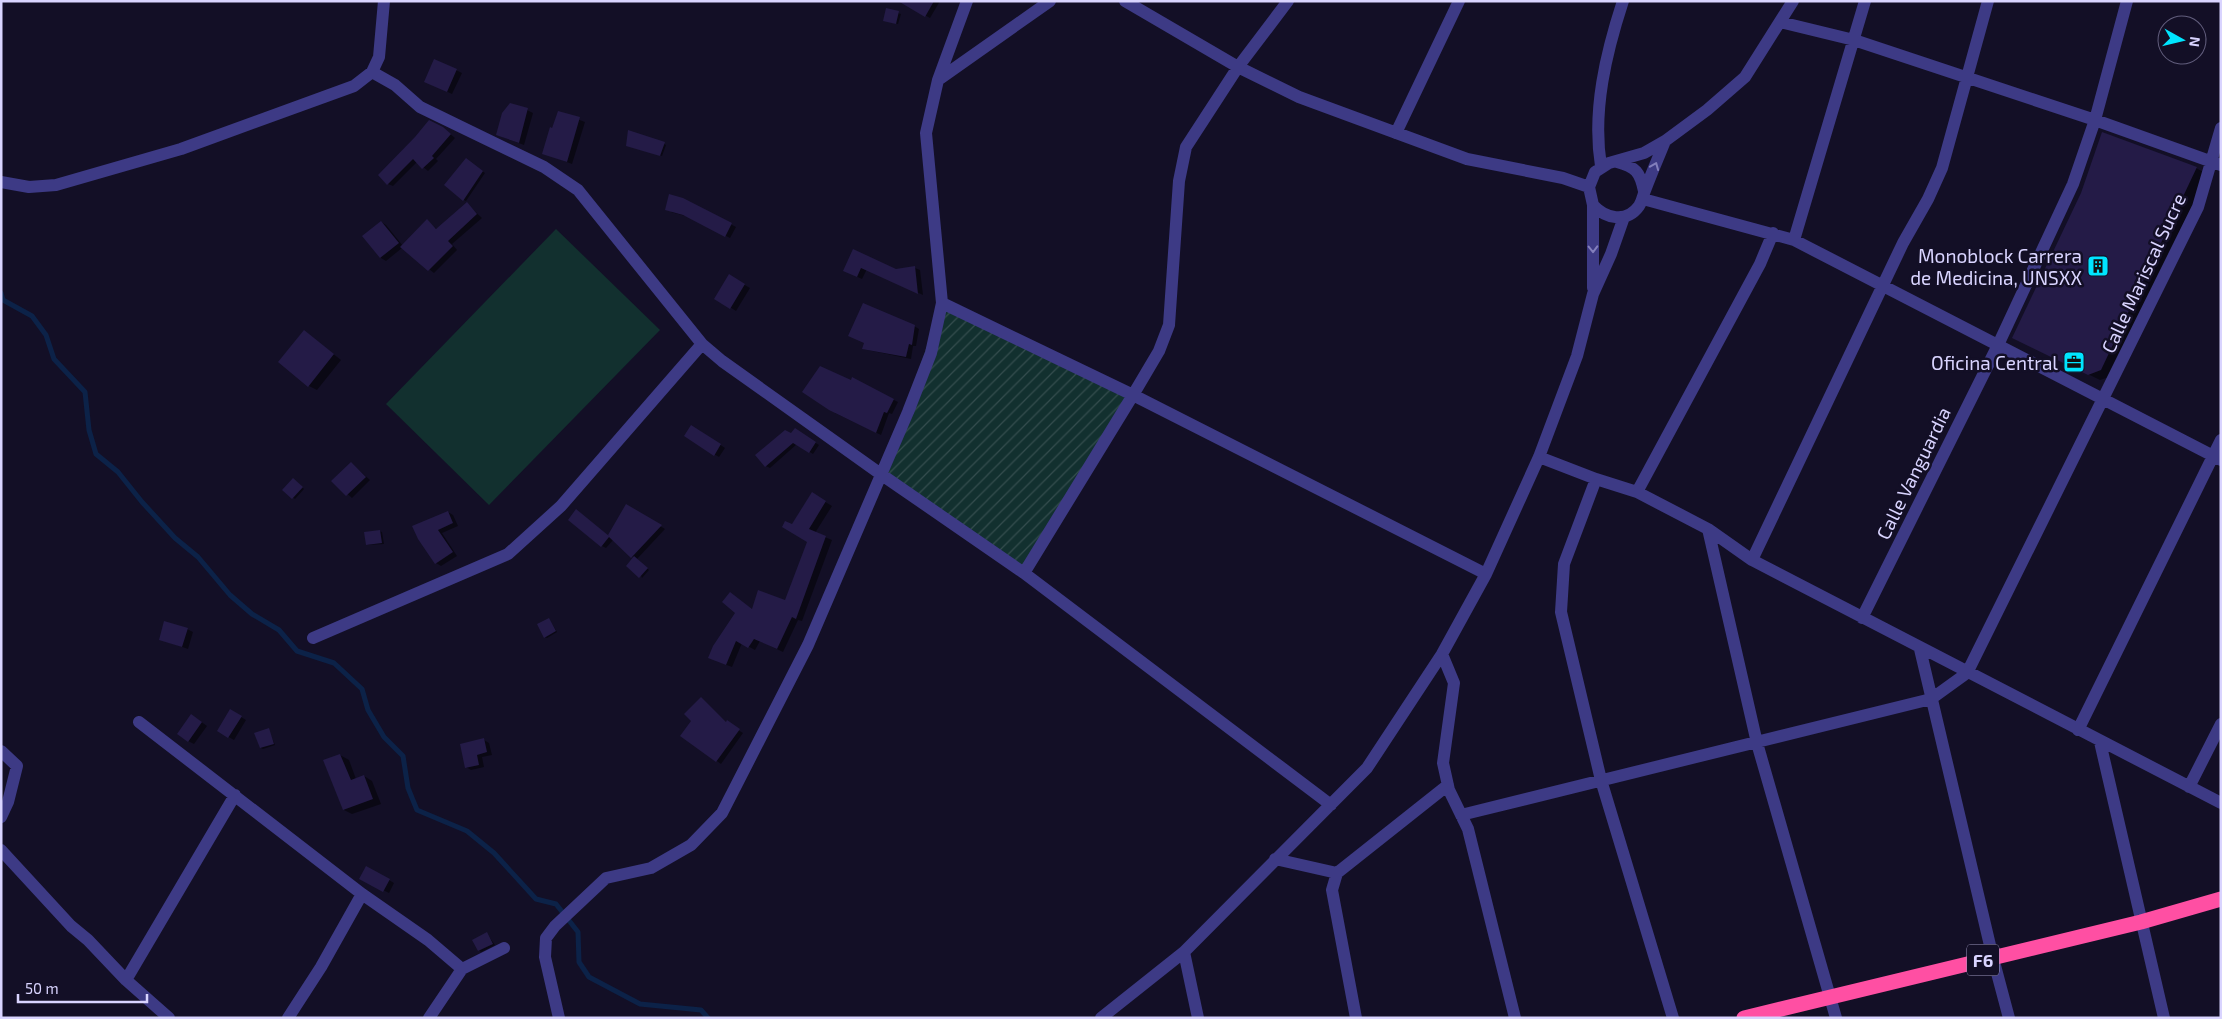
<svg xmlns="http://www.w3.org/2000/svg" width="2222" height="1019" viewBox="0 0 2222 1019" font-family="'Exo 2',sans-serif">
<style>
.garden{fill:url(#garden-furrows)}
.pitch{fill:#12302f}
.shadow{fill:#0007}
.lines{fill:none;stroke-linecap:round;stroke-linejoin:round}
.stream{stroke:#0c2248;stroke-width:5}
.building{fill:#241b47}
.minor{stroke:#3d3a85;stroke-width:12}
.highway{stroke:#ff4fa3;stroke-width:15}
.oneway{stroke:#837fbc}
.labels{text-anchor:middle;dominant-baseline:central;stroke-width:5;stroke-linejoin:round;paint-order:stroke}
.shield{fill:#130f26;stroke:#9e99be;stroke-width:1}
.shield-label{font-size:18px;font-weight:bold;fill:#d9d4ff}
.poi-label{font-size:19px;fill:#d9d4ff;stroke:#130f26;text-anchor:end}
.street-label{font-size:19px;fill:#d9d4ff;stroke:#130f26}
</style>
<defs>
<pattern id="garden-furrows" width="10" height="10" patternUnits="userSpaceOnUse" patternTransform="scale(1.25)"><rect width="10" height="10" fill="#12302f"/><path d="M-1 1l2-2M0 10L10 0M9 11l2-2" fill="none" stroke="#344d4e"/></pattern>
</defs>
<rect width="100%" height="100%" fill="#130f26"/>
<path class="garden" d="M942,303L1133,395L1024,573L882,475Z"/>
<path class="pitch" d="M556,229L660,330L489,505L386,404Z"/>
<path class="shadow" d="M913,1H940L930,18L910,7Z
M887,10L901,14L898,24L887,21Z
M435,60L462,73L452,94L431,84Z
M527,110L533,113L524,145L503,137Z
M558,112L585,122L572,164L543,153Z
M443,128L455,138L436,159L438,161L428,171L417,162L393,186L388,184Z
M664,144L666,145L662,156L629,146Z
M466,160L485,173L466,201L464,200Z
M2196,168L2207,174L2112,376L2100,380L2014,338Z
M683,199L736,227L730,238L689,217L671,212Z
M467,204L482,218L452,244L457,250L434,273L402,248L386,261L381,258L364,236L381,222L386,225L403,246L427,221L438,230Z
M853,251L896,270L915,268L920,270L923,295L867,269L862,279L849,273Z
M729,276L750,288L736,311L716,298Z
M914,326L919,329L916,346H913L911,359L863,349Z
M304,331L341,360L317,390L309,386Z
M853,379L898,402L892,414L889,413L881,435L835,413Z
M697,429L725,448L719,457L714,454Z
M795,430L819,445L813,454L797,444L770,468L766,466Z
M351,463L370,480L352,498L333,481Z
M296,481L304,489L295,499L284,490Z
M812,494L832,506L815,533L832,540L802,621L798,620L783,652L760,641L755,650L742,643L732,667L716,661L737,613L731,594L753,610L786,602L808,541L793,525Z
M626,506L665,529L637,559L649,570L642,578L634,558L614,539L606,548L602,546Z
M448,512L453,515L458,526L442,533L457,556L441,566L436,563L419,538Z
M379,531L382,532L384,544L367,545Z
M549,619L557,632L547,638L544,637Z
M187,629L193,632L188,649L160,639Z
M701,699L727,723L743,733L721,764L682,736L693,721Z
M231,711L246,720L234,740L218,731Z
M196,718L207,726L194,744L188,741Z
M268,729L275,745L263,749L261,748Z
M484,740L489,743L492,755L482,757L484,767L471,770L466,767Z
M340,755L349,760L356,779L364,776L372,781L381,804L352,814L344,810Z
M361,879L389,880L394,883L389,893Z
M487,934L495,945L481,952L479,950Z"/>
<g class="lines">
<path class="stream" d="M1,293L3,300L32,316L46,335L54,359L85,392L89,430L96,454L118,472L142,502L175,538L198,557L230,595L252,614L279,630L297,651L334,663L362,689L368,710L384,737L403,756L408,788L417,810L467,831L494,853L536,899L556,904L578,932L579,962L589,977L640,1004L701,1010L708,1018"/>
</g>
<path class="building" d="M898,1H934L925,17Z
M886,8L899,11L896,24L883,21Z
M434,59L457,69L447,92L424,82Z
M510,103L528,108L519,143L496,135L502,113Z
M558,111L580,117L567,162L542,154L550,127L552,128Z
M429,120L443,127L451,134L432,156L434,158L422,169L413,159L387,185L378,175L415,137Z
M628,130L665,142L660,156L626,146Z
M2102,132L2197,167L2101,370L2088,375L2012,338L2081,193Z
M466,158L483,171L463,201L444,185Z
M669,194L683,198L732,223L725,237L683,215L665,210Z
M467,202L477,214L448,241L453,246L428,271L400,247L427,219L436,229Z
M381,221L399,243L380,258L362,236Z
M853,249L896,269L915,266L918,294L861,268L857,277L843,271Z
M729,274L745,284L730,309L714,299Z
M863,303L915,325L912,345L909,344L906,357L862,349L864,343L848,336Z
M304,330L334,354L308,387L278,362Z
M820,366L851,380L852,377L894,399L887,413L884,412L876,433L829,410L802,392Z
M691,425L721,444L714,456L684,436Z
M795,428L816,442L809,453L793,443L765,467L755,455L785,430L791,433Z
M351,462L366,477L346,496L331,481Z
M293,478L303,487L292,499L282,490Z
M812,492L826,501L809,529L826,536L796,619L792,617L777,649L754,639L748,648L736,641L726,665L708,658L713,646L735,613L722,602L730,592L752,609L758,590L785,600L807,542L782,527L785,521L792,524Z
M626,504L662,525L631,558L609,537L601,547L568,520L576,509L609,536L608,535Z
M448,511L453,523L438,530L453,552L435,564L418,539L412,526Z
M380,530L382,543L366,545L364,532Z
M634,556L648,568L639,578L626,566Z
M549,618L556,631L544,638L537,624Z
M164,621L188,628L182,647L159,640Z
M701,697L726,722L727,720L740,729L716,762L680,736L691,721L684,714Z
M230,709L242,716L228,738L217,731Z
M191,714L202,722L188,742L177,734Z
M269,728L274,744L260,748L254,733Z
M484,738L487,752L477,755L479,765L465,768L460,744Z
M340,754L351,780L364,775L373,799L343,810L323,760Z
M366,866L390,879L383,892L359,879Z
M487,932L493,944L478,951L472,940Z"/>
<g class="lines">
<path class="minor" d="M1125,1L1238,67L1299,97L1467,159L1563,178L1589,187
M1780,22L1854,40L2095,120L2221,165
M372,72L395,85L420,107L544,167L578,190L702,344L722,361L882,475L1024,573L1331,805
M938,80L1050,1
M1396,133L1459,1
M1617,162C1636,167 1640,172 1644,191
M1601,166C1592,111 1606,53 1623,1
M1,182L29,187L56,185L181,149L354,86L372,72L379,57L384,1
M1643,199L1794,240L2221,460
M1593,205C1605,218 1626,224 1639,206C1643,200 1643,194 1646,188C1652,172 1659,156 1665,141
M1794,240L1865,1
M1593,288V205L1589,187L1595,172L1609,163L1644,153L1665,141L1707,110L1745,77L1793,1
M942,303L1133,395L1486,574
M1539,457L1596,479L1637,492L1708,529L1752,560L2221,803
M1596,479L1564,564L1561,612L1601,780L1673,1018
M1637,492L1760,264L1773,233
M1708,529L1757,743L1836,1018
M1752,560L1903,243L1928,199L1942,168L1988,1
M1024,573L1133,395L1159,351L1169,325L1179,181L1186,147L1238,67L1288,1
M1862,618L1998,345L2073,184L2095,120L2127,1
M313,638L508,554L561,506L702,344
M1920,649L1993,958L2009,1018
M1442,654L1454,683L1443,763L1449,790L1468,829L1515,1018
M139,722L362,894L428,940L462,969L504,948
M2078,730L2221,440
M2100,742L2164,1018
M1,751L17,766L8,802L1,817
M2189,787L2221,724
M1461,815L1931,699L1967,673L2198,207L2221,128
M1,850L71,926L88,940L126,980L169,1018
M1275,859L1337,873
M1184,952L1198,1018
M126,980L235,795
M288,1018L321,967L362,894
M429,1018L462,969
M559,1018L545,957L546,938L555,926L606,878L651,868L691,845L722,813L808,645L908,412L931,353L942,303L926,133L938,80L967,1
M1101,1018L1184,952L1367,768L1442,654L1486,574L1539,457L1577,356L1593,294L1611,254L1624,217
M1356,1018L1332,890L1337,873L1448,785"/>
<path class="highway" d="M1744,1018L2141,922L2221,899"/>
</g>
<defs><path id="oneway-chevron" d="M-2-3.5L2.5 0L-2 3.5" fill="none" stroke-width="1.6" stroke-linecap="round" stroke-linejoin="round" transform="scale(1.25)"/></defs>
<g class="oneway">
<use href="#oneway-chevron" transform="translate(1655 166) rotate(-68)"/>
<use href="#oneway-chevron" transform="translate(1593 249) rotate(89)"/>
</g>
<defs>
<g id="building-square" transform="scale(1.125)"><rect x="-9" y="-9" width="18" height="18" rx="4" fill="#00e5ff" stroke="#130f26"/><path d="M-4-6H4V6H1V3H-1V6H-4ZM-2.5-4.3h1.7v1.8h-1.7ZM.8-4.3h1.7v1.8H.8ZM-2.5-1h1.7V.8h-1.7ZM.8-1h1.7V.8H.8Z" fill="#111"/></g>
<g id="office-square" transform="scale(1.125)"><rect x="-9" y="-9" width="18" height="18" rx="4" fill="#00e5ff" stroke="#130f26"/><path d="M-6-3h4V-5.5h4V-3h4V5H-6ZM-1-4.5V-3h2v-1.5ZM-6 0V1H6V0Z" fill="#111"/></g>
</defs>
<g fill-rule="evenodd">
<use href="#building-square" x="2098" y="266"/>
<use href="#office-square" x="2074" y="362"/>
</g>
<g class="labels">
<rect class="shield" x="1967" y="944.5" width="32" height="31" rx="4"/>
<g class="shield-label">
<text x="1983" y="960">F6</text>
</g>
<g class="poi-label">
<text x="2082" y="255">Monoblock Carrera<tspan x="2082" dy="22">de Medicina, UNSXX</tspan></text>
<text x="2058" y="362">Oficina Central</text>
</g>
<g class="street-label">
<text transform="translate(2143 273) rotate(-65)">Calle Mariscal Sucre</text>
<text transform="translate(1913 473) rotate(-64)">Calle Vanguardia</text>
</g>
</g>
<rect width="2222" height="1019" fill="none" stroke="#d9d4ff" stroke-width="5"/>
<g transform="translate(2182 40) rotate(98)"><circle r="24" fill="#130f26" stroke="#625e7d"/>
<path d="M0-4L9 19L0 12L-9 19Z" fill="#00e5ff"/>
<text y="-8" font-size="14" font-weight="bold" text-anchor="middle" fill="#d9d4ff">N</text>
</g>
<path d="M18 994v8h129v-8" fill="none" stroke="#d9d4ff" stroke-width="2.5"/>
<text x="25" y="994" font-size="15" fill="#d9d4ff" stroke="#130f26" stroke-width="4" paint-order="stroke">50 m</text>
</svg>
